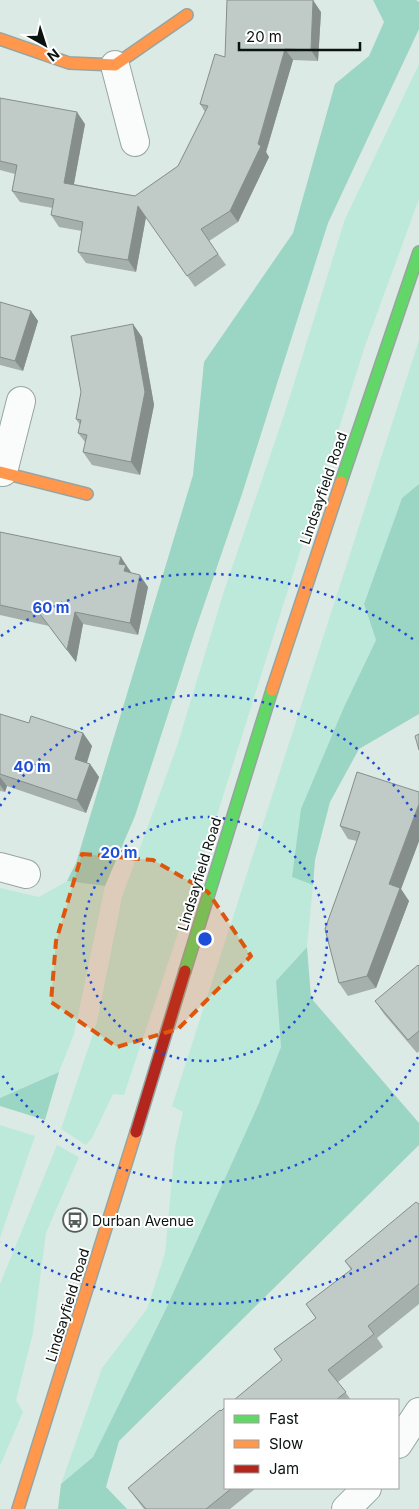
<svg xmlns="http://www.w3.org/2000/svg" width="419" height="1509" viewBox="0 0 419 1509" font-family="Inter,sans-serif">
<style>
.green{fill:#bde9db}
.forest{fill:#9bd5c3}
.lines{fill:none;stroke-linecap:round;stroke-linejoin:round}
.street-casing{stroke:#98a4a0;stroke-width:30}
.fast-casing{stroke:#98a4a0;stroke-width:14}
.slow-casing{stroke:#98a4a0;stroke-width:14}
.jam-casing{stroke:#98a4a0;stroke-width:14}
.street{stroke:#fafcfb;stroke-width:28}
.fast{stroke:#63d668;stroke-width:11}
.slow{stroke:#ff974d;stroke-width:11}
.jam{stroke:#b3261e;stroke-width:11}
.wall{fill:#a5afab}
.shaded-wall{fill:#868e8b}
.building{fill:#c0cbc7;stroke:#868e8b}
.marked{fill:#dd560c;fill-opacity:0.2;stroke:#dd560c;stroke-width:4;stroke-dasharray:10 6;stroke-linejoin:round}
.ring{fill:none;stroke:#1d4ed8;stroke-width:2.5;stroke-dasharray:2.5 5}
.labels{text-anchor:middle;dominant-baseline:central;stroke-width:4;stroke-linejoin:round;paint-order:stroke}
.street-label{font-size:14px;fill:#0a1310;stroke:#fff}
.poi-label{font-size:14px;fill:#0a1310;stroke:#fff;text-anchor:start}
.centre{fill:#1d4ed8;stroke:#fff;stroke-width:2.5}
.ring-label{font-size:15px;text-anchor:middle;font-weight:bold;fill:#1d4ed8;stroke:#fff;stroke-width:4;stroke-linejoin:round;paint-order:stroke}
</style>
<rect width="100%" height="100%" fill="#dceae5"/>
<path class="green" d="M419,64V199L364,349L212,831L124,1095L113,1094L92,1138L86,1145L61,1129L97,1022L122,897L177,746L224,591L285,412L345,219Z
M419,340V484L402,498L364,604L376,640L344,707L292,877L313,885L307,947L276,981L281,1047L259,1103L164,1313L93,1457L61,1484L102,1368L147,1309L165,1253L175,1147L183,1112L172,1106Z
M67,881L105,886L74,1034L59,1072L0,1098V888L39,897Z
M0,1125L35,1136L0,1238Z
M57,1145L79,1157L46,1233L33,1333L16,1400L23,1412L0,1466V1284Z"/>
<path class="forest" d="M373,0H416L419,2V29L328,223L242,494L194,634L135,816L105,886L67,881L76,863L193,475L204,362L293,233L335,84L369,56L384,22Z
M419,484V714L359,749L330,802L315,860L313,885L292,877L301,809L344,707L376,640L364,604L402,498Z
M307,947L311,998L419,1123V1145L119,1441L106,1487L127,1509H58L61,1484L93,1457L164,1313L259,1103L281,1047L276,981Z
M59,1072L45,1120L0,1106V1098Z"/>
<g class="lines">
<g class="street-casing">
<path id="street" d="M115,65L135,142
M3,472L21,401
M0,867L26,874
M398,1444L419,1412
M346,1509L367,1488"/>
</g>
<g class="fast-casing">
<path id="fast" d="M341,482L419,252
M185,971L272,690"/>
</g>
<g class="slow-casing">
<path id="slow" d="M0,39L69,63L115,65L187,15
M0,472L87,494
M272,690L341,482
M18,1509L136,1132"/>
</g>
<g class="jam-casing">
<path id="jam" d="M136,1132L185,971"/>
</g>
<use href="#street" class="street"/>
<use href="#fast" class="fast"/>
<use href="#slow" class="slow"/>
<use href="#jam" class="jam"/>
</g>
<path class="wall" d="M321,12L318,61L293,60L266,152L269,157L238,222L209,241L226,265L195,287L146,217L136,272L86,263L78,252L82,231L59,227L51,215L53,208L20,202L12,191L15,174L0,170V98L85,124L74,184L135,196L178,166L205,112L200,104L225,57Z
M0,302L31,311L38,321L23,371L0,365Z
M142,337L154,405L140,475L92,465L83,452L85,442L78,433L80,425L76,419L81,392Z
M0,532L129,569L131,573L148,587L138,635L83,624L76,662L49,626L0,615Z
M0,714L29,723L83,733L92,746L87,763L90,764L99,777L86,813L7,786L5,792L0,791Z
M419,792V841L401,889L409,901L376,988L348,996L339,983L357,841L348,839L340,826Z
M419,966V1051L417,1053L384,1014L375,1001Z
M419,1204V1304L377,1338L383,1347L338,1382L351,1400H234L282,1360L274,1349L316,1318L306,1304L351,1270L345,1261Z
M221,1411L225,1488H256L230,1509H144L128,1488Z"/>
<path class="shaded-wall" d="M313,0L321,12L318,61L311,50Z
M285,49L293,60L266,152L269,157L238,222L230,211L258,144Z
M77,112L85,124L72,194L64,183Z
M138,206L146,217L136,272L128,260Z
M31,311L38,321L23,371L15,361Z
M133,324L142,337L154,405L140,475L131,462Z
M121,557L134,577L133,583L119,564Z
M140,575L148,587L138,635L130,623Z
M75,612L83,624L76,662L67,650Z
M83,733L92,746L84,771L75,759Z
M90,764L99,777L86,813L77,800Z
M0,777L7,786L5,792L0,785Z
M419,804V841L401,889L409,901L376,988L367,976L389,884Z"/>
<path class="building" d="M227,0H313L311,50L285,49L258,144L261,146L230,211L201,229L218,254L187,276L138,206L128,260L78,252L83,222L51,215L54,199L12,191L17,165L0,161V98L77,112L64,183L135,196L178,166L208,106L200,104L215,54L225,57Z
M0,302L31,311L15,361L0,357Z
M133,324L145,392L131,462L83,452L87,435L78,433L81,420L76,419L81,392L71,336Z
M0,532L121,557L119,564L126,565L124,571L140,575L130,623L75,612L67,650L40,614L0,605Z
M0,714L29,723L31,716L83,733L75,759L90,764L77,800L0,774Z
M419,734V750L415,736Z
M357,772L419,792V804L389,884L400,888L367,976L339,983L325,929L360,832L340,826Z
M418,965L419,966V1031L408,1040L375,1001Z
M416,1202L419,1204V1284L368,1326L374,1334L328,1370L346,1392L336,1400H234L282,1360L274,1349L316,1318L306,1304L352,1269L345,1261Z
M225,1407V1488H232L206,1509H146L128,1488L220,1410L221,1411Z"/>
<path class="marked" d="M82,854L153,860L208,892L251,956L178,1029L117,1047L51,1002L56,941Z"/>
<g class="ring">
<circle cx="205" cy="939" r="122"/>
<path d="M418 1057A244 244 0 0 1 0 1072M0 806A244 244 0 0 1 418 821"/>
<path d="M417 1236A365 365 0 0 1 1 1242M1 636A365 365 0 0 1 417 642"/>
</g>
<defs>
<g id="bus-ring" transform="scale(1.25)"><circle r="9.5" fill="#fff" stroke="#545e5b" stroke-width="1.5"/><path d="M-5-6H5V4H4V6H2V4H-2V6H-4V4H-5ZM-3.5-4V0h7V-4ZM-3.5 1.2v1.5H-2V1.2ZM2 1.2v1.5H3.5V1.2Z" fill="#545e5b"/></g>
</defs>
<g fill-rule="evenodd">
<use href="#bus-ring" x="75" y="1220"/>
</g>
<g class="labels">
<g class="street-label">
<text transform="translate(323 488) rotate(-71)">Lindsayfield Road</text>
<text transform="translate(199 874) rotate(-73)">Lindsayfield Road</text>
<text transform="translate(67 1305) rotate(-73)">Lindsayfield Road</text>
</g>
<g class="poi-label">
<text x="92" y="1220">Durban Avenue</text>
</g>
</g>
<circle cx="205" cy="939" r="8" class="centre"/>
<g class="ring-label">
<text x="51" y="613">60 m</text>
<text x="32" y="772">40 m</text>
<text x="119" y="858">20 m</text>
</g>
<rect x="224" y="1399" width="175" height="90" fill="#ffffff" stroke="#9da19f"/>
<rect x="234" y="1415" width="25" height="8" fill="#63d668" stroke="#9da19f"/>
<text x="269" y="1424" font-size="15" fill="#0a1310">Fast</text>
<rect x="234" y="1440" width="25" height="8" fill="#ff974d" stroke="#9da19f"/>
<text x="269" y="1449" font-size="15" fill="#0a1310">Slow</text>
<rect x="234" y="1465" width="25" height="8" fill="#b3261e" stroke="#9da19f"/>
<text x="269" y="1474" font-size="15" fill="#0a1310">Jam</text>
<g transform="translate(45 45) rotate(141)" stroke="#ffffff" stroke-width="4" paint-order="stroke">
<path d="M0-4L9 19L0 12L-9 19Z" fill="#0a1310"/>
<text y="-8" font-size="14" font-weight="bold" text-anchor="middle" fill="#0a1310">N</text>
</g>
<path d="M239 42v8h121v-8" fill="none" stroke="#0a1310" stroke-width="2.5"/>
<text x="246" y="42" font-size="15" fill="#0a1310" stroke="#ffffff" stroke-width="4" paint-order="stroke">20 m</text>
</svg>
